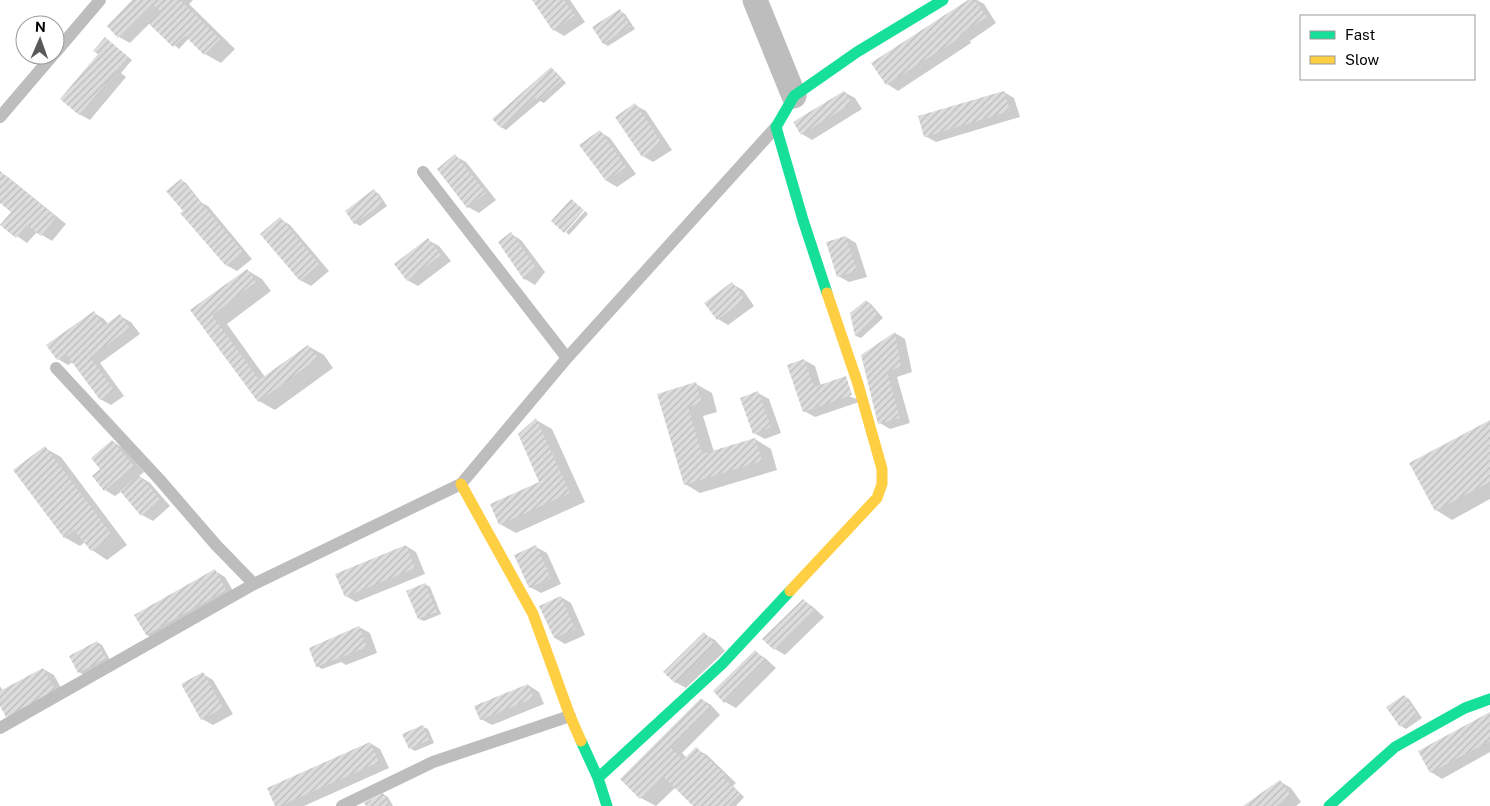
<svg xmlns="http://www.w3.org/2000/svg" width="1490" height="806" viewBox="0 0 1490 806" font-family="'Public Sans',sans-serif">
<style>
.shadow{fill:#0003}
.building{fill:url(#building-hatch)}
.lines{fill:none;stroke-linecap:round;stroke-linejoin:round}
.lane{stroke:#bdbdbd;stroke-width:12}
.street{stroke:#bdbdbd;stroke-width:25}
.fast{stroke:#16e098;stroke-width:11}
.slow{stroke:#ffcf43;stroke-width:11}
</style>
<defs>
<pattern id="building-hatch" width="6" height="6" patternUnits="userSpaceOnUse" patternTransform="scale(1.25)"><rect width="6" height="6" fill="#dcdcdc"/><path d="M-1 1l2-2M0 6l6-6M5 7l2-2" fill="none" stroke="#bbb"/></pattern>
</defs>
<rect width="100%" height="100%" fill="#fff"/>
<path class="shadow" d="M134,0H193L189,4L235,49L221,63L205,54L189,38L179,49L150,23L130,43L119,37Z
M533,0H570L585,22L564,36L554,30Z
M970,0H977L984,4L996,23L970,41L971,43L898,91L887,84L873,63Z
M620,11L625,14L635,29L608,46L603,43Z
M110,42L132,60L121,73L126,77L90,120L79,114Z
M551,69L556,72L566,83L544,103L540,101L506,130L501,127Z
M844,92L855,98L862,109L812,140L802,134Z
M1004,92L1014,98L1020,117L936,142L925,136Z
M635,105L646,111L672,150L653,162L643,156Z
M600,132L610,138L636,174L617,187L607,181L581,145Z
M455,156L466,162L496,200L479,213L468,207Z
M0,172L8,177L66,224L52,241L37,232L27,243L1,225L12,212L0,201Z
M181,180L186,183L202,203L208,206L252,259L237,271L226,265Z
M374,191L379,194L387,206L360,226L355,223Z
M585,211L588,214L569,235L566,232Z
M280,219L290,225L329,271L311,286L300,280Z
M511,234L521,240L545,272L535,285L525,279Z
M846,237L856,243L867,277L849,282L838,276Z
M428,240L439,246L451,261L418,286L407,280Z
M247,270L262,279L271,291L227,324L265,377L308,346L324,355L333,368L275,410L259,401L192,311Z
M732,284L743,290L754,306L728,325L718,319Z
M866,301L871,304L883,318L861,338L856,336L852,314Z
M94,313L104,319L108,324L120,316L131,322L140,334L100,363L124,396L111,405L100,399L73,362L68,365L58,359Z
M895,333L905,339L912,372L897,377L910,423L890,429L880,423L862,356Z
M804,360L815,366L821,386L862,401L815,417L804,411Z
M696,384L712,393L717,412L703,416L714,452L755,439L771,449L777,470L700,493L685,484L658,395Z
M758,393L769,399L781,433L765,439L754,433Z
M536,420L552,429L585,502L516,533L500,524L541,483Z
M1490,421V499L1452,520L1436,510L1411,464Z
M112,441L123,448L144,472L139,476L150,483L170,506L153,521L142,515L122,491L115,496L105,490L102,469Z
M45,448L61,457L127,545L107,560L92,550L85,542L80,546L64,537Z
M406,546L416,552L425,574L356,602L346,596Z
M536,547L547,553L561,584L541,593L530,587Z
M215,571L225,577L236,596L157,641L147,635L136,615Z
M425,584L430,587L441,614L424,621L419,619Z
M561,597L571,603L585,635L565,644L555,638Z
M803,600L813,607L824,617L785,655L775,649Z
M359,627L370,633L377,653L346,665L341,662L322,669L317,666Z
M704,634L715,640L725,651L686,688L675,682Z
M97,642L102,645L110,660L84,675L79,672Z
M755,652L765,658L776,668L736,708L725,702Z
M43,669L54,675L66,697L18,723L7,716L0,704V686L3,691Z
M203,674L213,680L233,714L213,725L202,719Z
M528,685L539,692L544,704L492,725L481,719Z
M1404,696L1409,699L1422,718L1406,729L1401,726Z
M701,699L711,705L720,715L682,753L687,758L696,749L707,755L736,783L733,786L744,797L736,806H695L676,787L656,806L641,798L622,779Z
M1490,713V752L1442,779L1431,772Z
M423,727L428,729L434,743L415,751L410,748Z
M370,743L380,749L389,768L304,806H276Z
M1281,782L1291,788L1301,802L1296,806H1245Z
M383,794L388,797L393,806H367Z"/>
<path class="building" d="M132,0H180L220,39L204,55L185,36L173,47L148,23L160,11L152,4L118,38L107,26Z
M532,0H564L575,15L553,31Z
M968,0H975L987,17L960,34L961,37L886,85L871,63Z
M620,9L630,26L603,44L592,27Z
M105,37L128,57L79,115L60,99L98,54L93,51Z
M551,67L562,80L538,101L535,98L501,128L492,119Z
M844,91L852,103L801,135L793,122Z
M1004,91L1010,111L924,137L918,116Z
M635,103L662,143L642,157L615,117Z
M600,130L626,167L606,181L579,145Z
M455,154L486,193L467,208L437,169Z
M0,171L56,217L41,236L27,225L16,238L0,225L11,212L0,203Z
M181,179L243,252L226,266L180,213L183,211L166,191Z
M374,189L383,203L354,224L345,211Z
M571,199L584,210L564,233L551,221Z
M280,217L319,264L300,281L260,234Z
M511,232L535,266L524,280L498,242Z
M846,236L857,271L837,277L826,242Z
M428,238L441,255L407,281L394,264Z
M247,269L256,282L212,315L259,380L308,345L318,358L258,402L190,310Z
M732,282L745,299L717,320L704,303Z
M866,300L878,315L855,336L850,313Z
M94,311L104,326L120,314L130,328L90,357L114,390L100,400L66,354L57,360L46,345Z
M895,332L901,367L887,371L900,418L878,424L861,355Z
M804,359L814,387L846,376L852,395L803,412L787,365Z
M696,382L702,403L688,407L702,454L755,438L762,461L684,485L657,394Z
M758,391L771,427L753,434L740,398Z
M536,418L570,493L499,525L490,504L539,482L518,434Z
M1490,420V482L1435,511L1409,463Z
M112,440L134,466L104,491L92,476L100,469L91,458Z
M45,446L112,535L91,551L74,530L64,538L13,470Z
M139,475L160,499L141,516L120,491Z
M406,545L415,568L345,597L335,574Z
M536,545L551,578L529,588L514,555Z
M215,569L226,590L146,635L134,615Z
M425,583L437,612L418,619L406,591Z
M561,596L575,629L554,638L539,606Z
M803,599L814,610L774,650L762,639Z
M359,626L367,647L316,667L309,648Z
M704,632L715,644L675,683L663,672Z
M97,641L106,658L78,673L69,656Z
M755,650L766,661L724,703L713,691Z
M43,668L56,691L6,717L0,706V691Z
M203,672L223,708L201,720L181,684Z
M528,684L534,698L480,720L474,706Z
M1404,695L1418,715L1400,727L1386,707Z
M701,698L711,708L671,748L683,760L696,747L726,776L724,778L740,794L729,805L731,806H693L663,776L640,799L620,779Z
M1490,712V741L1430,773L1418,751Z
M423,725L429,740L409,749L402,734Z
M370,742L379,762L280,806H275L267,788Z
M1280,780L1291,796L1276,806H1243Z
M383,793L390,806H366L364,803Z"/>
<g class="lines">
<path class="lane" d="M55,53L100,0
M0,117L53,55
M423,172L567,358
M56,368L159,479L216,545L254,584
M0,728L254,584L461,484L567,358L776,127
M342,806L433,762L570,716"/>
<path class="street" d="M755,0L794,96"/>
<path class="fast" d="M827,293L803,220L776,127L794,96L857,52L943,0
M581,741L598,778L607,806
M598,778L722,664L790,591
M1329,806L1395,747L1465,708L1490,699"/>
<path class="slow" d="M461,484L533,614L570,716L581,741
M790,591L877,498L882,484V469L858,384L827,293"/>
</g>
<rect x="1300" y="15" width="175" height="65" fill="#ffffff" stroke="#999999"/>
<rect x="1310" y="31" width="25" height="8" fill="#16e098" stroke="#999999"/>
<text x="1345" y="40" font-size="15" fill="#000000">Fast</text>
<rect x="1310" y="56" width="25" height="8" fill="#ffcf43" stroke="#999999"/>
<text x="1345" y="65" font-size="15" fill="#000000">Slow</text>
<g transform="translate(40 40) rotate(2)"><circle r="24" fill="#ffffff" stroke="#999999"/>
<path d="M0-4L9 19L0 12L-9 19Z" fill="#595959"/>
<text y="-8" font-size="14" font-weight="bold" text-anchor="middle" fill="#000000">N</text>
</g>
</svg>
